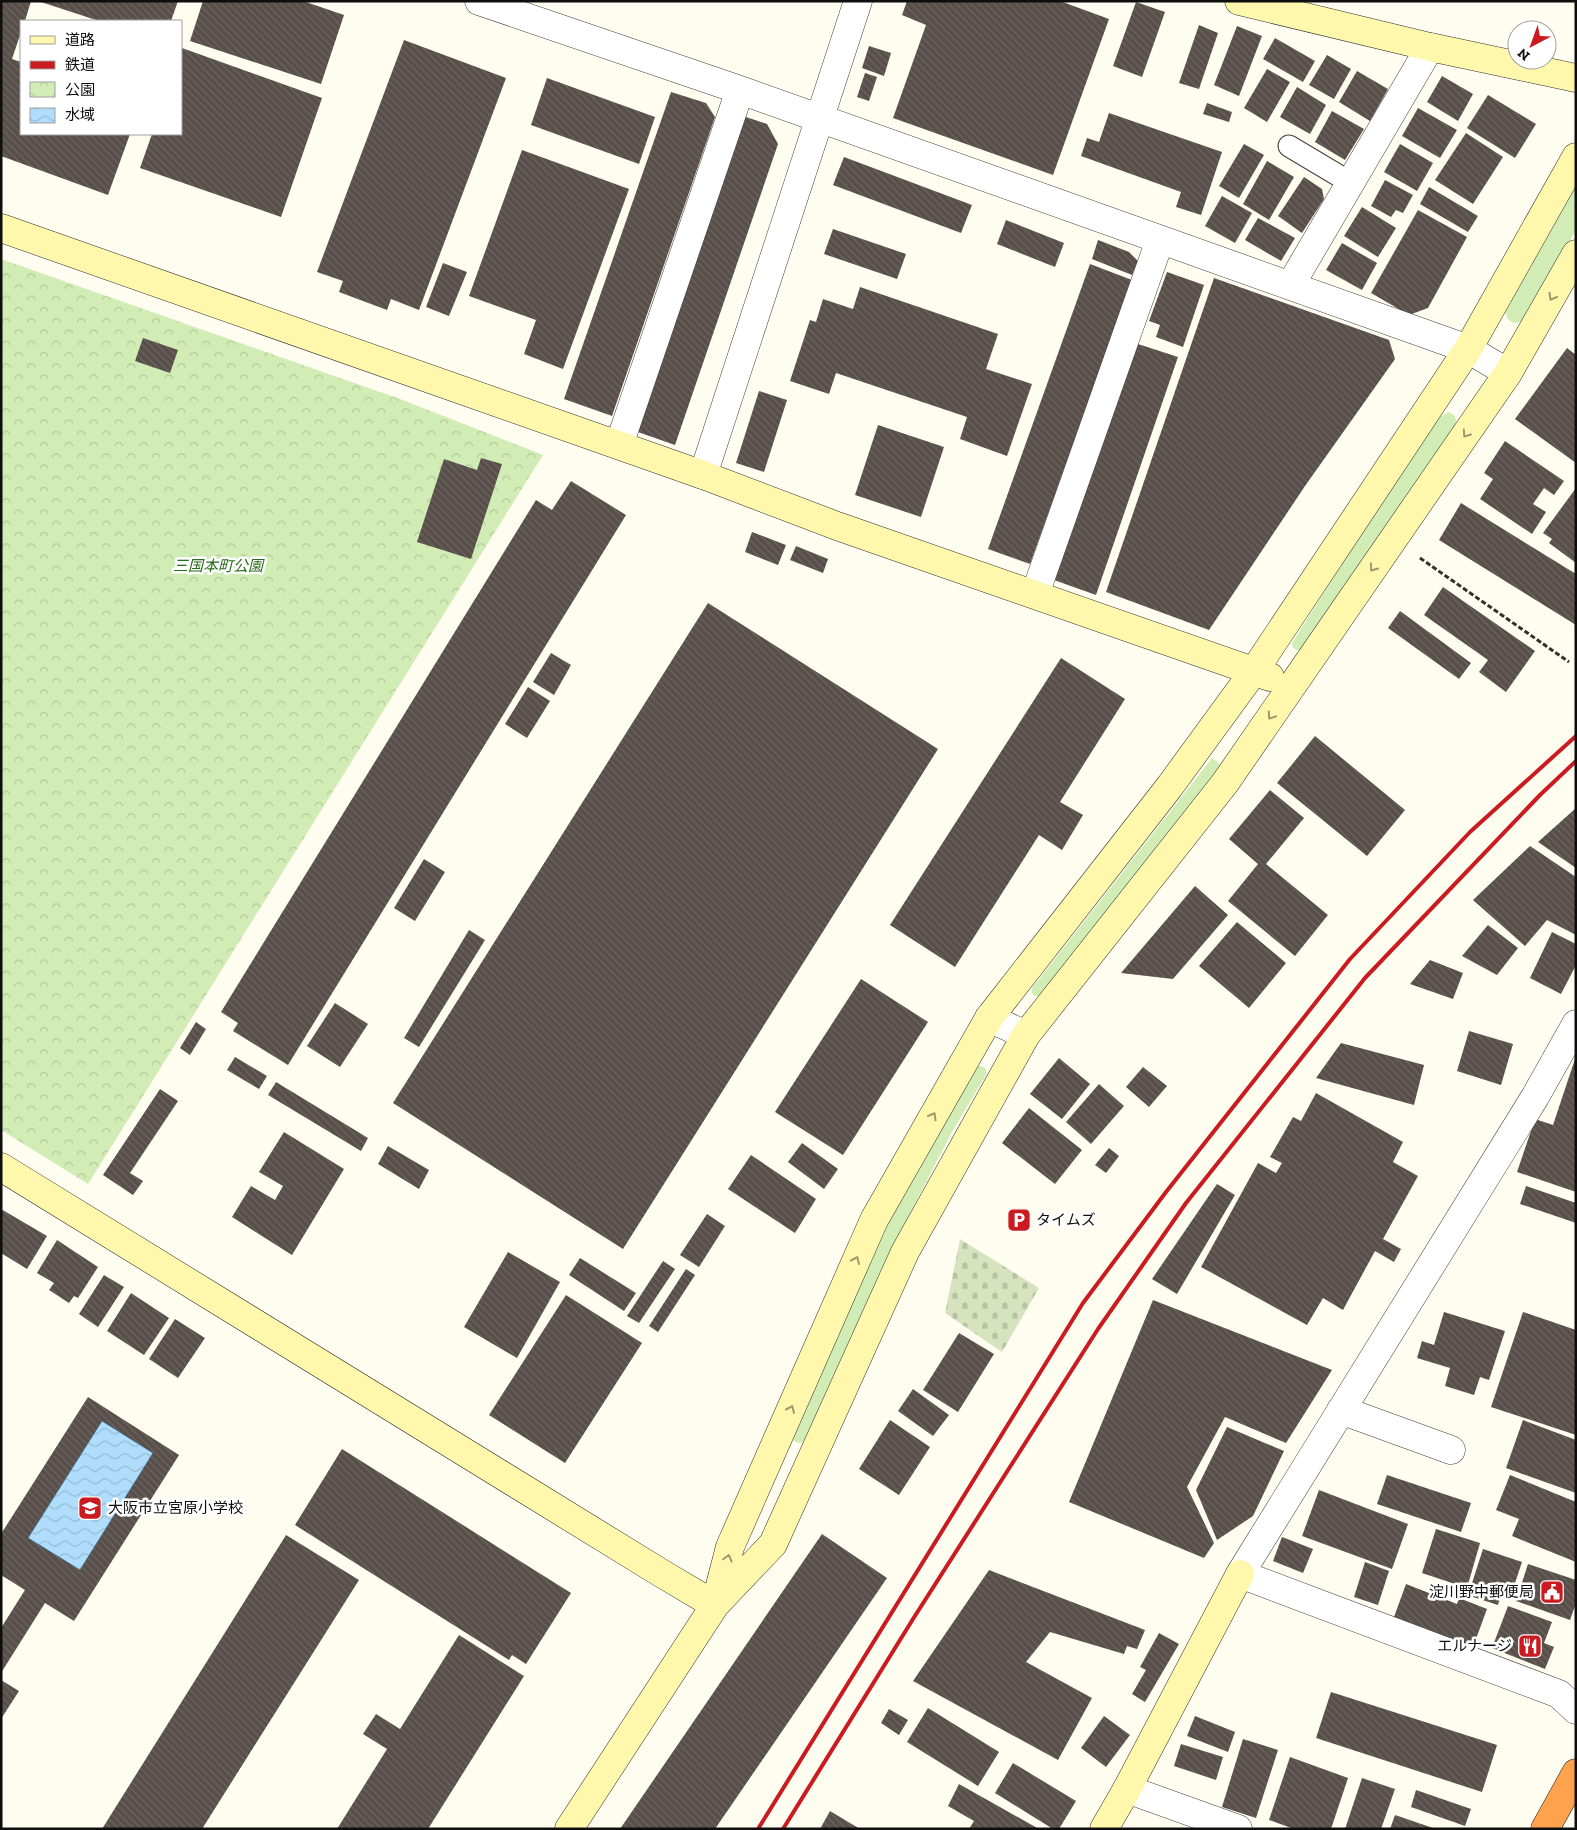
<svg xmlns="http://www.w3.org/2000/svg" width="1577" height="1830" viewBox="0 0 1577 1830" font-family="'Zilla Slab','Noto Sans JP',serif">
<style>
.grass{fill:#d1edb5}
.cemetery{fill:url(#cemetery-stones)}
.park{fill:url(#park-crowns)}
.water{fill:url(#water-waves);stroke:#3192d8}
.building{fill:url(#building-back-hatch);fill-rule:evenodd}
.lines{fill:none;stroke-linecap:round;stroke-linejoin:round}
.lane-casing{stroke:#414141;stroke-width:23}
.street-casing{stroke:#414141;stroke-width:29}
.secondary-casing{stroke:#303030;stroke-width:29}
.highway-casing{stroke:#1f1f1f;stroke-width:29}
.path{stroke:#303030;stroke-width:3;stroke-dasharray:5 2.5;stroke-linecap:butt}
.lane{stroke:#fff;stroke-width:21}
.street{stroke:#fff;stroke-width:28}
.secondary{stroke:#fff7ab;stroke-width:28}
.highway{stroke:#ffa24e;stroke-width:28}
.rail{stroke:#ca1b20;stroke-width:4}
.oneway{stroke:#9f9a6c}
.labels{text-anchor:middle;dominant-baseline:central;stroke-width:5;stroke-linejoin:round;paint-order:stroke}
.park-label{font-size:15px;font-style:italic;fill:#296c19;stroke:#fff}
.poi-label{font-size:15px;fill:#0e0e0e;stroke:#fff;text-anchor:start}
</style>
<defs>
<pattern id="cemetery-stones" width="16" height="16" patternUnits="userSpaceOnUse" patternTransform="scale(1.25)"><rect width="16" height="16" fill="#d7e3be"/><path d="M2 7V4a2 2 0 0 1 4 0v3zM10 15v-3a2 2 0 0 1 4 0v3z" fill="#b7c2a2"/></pattern>
<pattern id="park-crowns" width="20" height="18" patternUnits="userSpaceOnUse" patternTransform="scale(1.25)"><rect width="20" height="18" fill="#d1edb5"/><path d="M2 6a3 3 0 1 1 6 0M12 15a3 3 0 1 1 6 0" fill="none" stroke="#b2ca9a"/></pattern>
<pattern id="water-waves" width="16" height="10" patternUnits="userSpaceOnUse" patternTransform="scale(1.25)"><rect width="16" height="10" fill="#b0ddfb"/><path d="M0 5q4-4 8 0t8 0" fill="none" stroke="#96bcd6"/></pattern>
<pattern id="building-back-hatch" width="6" height="6" patternUnits="userSpaceOnUse" patternTransform="scale(1.25)"><rect width="6" height="6" fill="#584f4a"/><path d="M-1 5l2 2M0 0l6 6M5-1l2 2" fill="none" stroke="#6b6460"/></pattern>
</defs>
<rect width="100%" height="100%" fill="#fffcf0"/>
<path class="grass" d="M1576,186V230L1529,314L1523,322L1513,323L1508,319L1505,313Z
M1449,412L1455,416L1457,427L1302,650H1297L1293,648L1292,643L1347,556L1440,417Z
M1212,758L1224,767L1041,997L1035,996L1032,993V988Z
M978,1066H982L986,1069V1075L953,1130L886,1259L804,1442C797,1444 794,1442 791,1436L878,1241L965,1083Z"/>
<path class="cemetery" d="M960,1239L1039,1288L1002,1352L945,1313Z"/>
<path class="park" d="M1,259L400,399L543,455L88,1184L1,1130Z"/>
<path class="water" d="M102,1421L153,1453L80,1570L28,1538Z"/>
<path class="building" d="M1,1H31L25,21H21V32L12,59L21,62V134H130L108,195L1,156Z
M178,1L171,21H99L41,2Z
M203,1H303L344,15L321,84L190,41Z
M907,1H1060L1109,19L1053,175L893,118L926,25L902,15Z
M1136,2L1165,12L1142,77L1113,66Z
M1199,25L1218,33L1199,89L1179,83Z
M1237,26L1262,36L1239,96L1214,85Z
M1275,38L1315,61L1303,82L1263,59Z
M404,40L506,78L419,310L391,299L387,310L339,292L343,281L317,272Z
M869,46L891,53L884,76L862,68Z
M182,48L322,98L281,217L140,168L152,134H181Z
M1327,55L1351,69L1334,99L1309,85Z
M1267,69L1290,82L1267,122L1244,108Z
M1357,71L1388,89L1370,121L1339,102Z
M865,73L877,77L869,101L857,97Z
M1442,76L1473,94L1458,121L1427,102Z
M547,78L655,117L639,164L531,125Z
M1297,87L1326,105L1310,134L1280,117Z
M671,92L706,103L715,117L612,416L564,399Z
M1488,95L1536,124L1515,158L1467,128Z
M1207,103L1232,112L1229,122L1203,114Z
M1418,108L1457,130L1440,158L1402,136Z
M1332,111L1364,129L1345,160L1315,142Z
M1109,113L1222,152L1201,215L1176,207L1181,192L1081,156L1087,138L1099,142Z
M743,116L767,124L778,144L675,445L635,431Z
M1466,133L1503,157L1473,204L1435,180Z
M1244,144L1264,155L1239,198L1219,186Z
M1400,144L1433,163L1417,191L1384,172Z
M522,150L629,189L563,369L524,354L536,320L469,296Z
M844,157L972,205L961,233L833,185Z
M1267,161L1294,177L1269,220L1243,204Z
M1304,177L1322,189L1324,199L1302,233L1278,216Z
M1385,180L1413,195L1403,213L1396,210L1391,217L1371,206Z
M1429,187L1478,216L1468,232L1420,204Z
M1222,196L1252,213L1235,243L1205,226Z
M1362,207L1396,228L1378,257L1344,236Z
M1418,210L1467,237L1428,308L1409,315L1371,293Z
M1258,218L1295,238L1281,261L1245,240Z
M1006,220L1064,243L1055,267L997,244Z
M833,229L906,254L897,279L824,254Z
M1098,240L1129,252L1138,261L1132,275L1092,259Z
M1342,243L1377,263L1362,290L1326,270Z
M443,263L467,272L449,316L426,307Z
M1090,264L1132,280L1030,564L988,549Z
M1167,272L1204,285L1183,347L1156,337L1160,325L1149,321Z
M1214,278L1389,340L1395,359L1305,486L1209,630L1106,592Z
M860,287L998,334L986,369L1032,384L1007,456L960,439L967,417L836,373L829,394L790,381L810,320L816,322L823,299L853,309Z
M143,338L178,350L170,373L135,361Z
M1135,343L1178,357L1096,595L1054,580Z
M1567,348L1576,355V463L1515,419Z
M759,391L787,400L764,472L736,463Z
M878,425L944,447L921,517L855,495Z
M1505,441L1564,481L1554,495L1544,488L1533,504L1546,512L1532,534L1480,499L1493,479L1484,473Z
M481,458L502,464L471,559L417,542L444,459L477,470Z
M571,481L626,515L288,1065L233,1031L238,1023L221,1012L536,500L552,510Z
M1576,488V563L1549,543L1552,539L1543,533Z
M1461,503L1576,574V625L1439,540Z
M752,532L786,545L778,565L745,552Z
M796,546L828,559L823,573L790,560Z
M1443,587L1535,651L1506,692L1479,672L1488,660L1424,615Z
M708,603L938,749L623,1249L393,1103Z
M1400,611L1471,663L1459,679L1388,628Z
M551,653L571,665L554,695L533,682Z
M1061,658L1125,699L1060,802L1083,815L1062,850L1039,835L955,967L890,925Z
M528,687L550,701L527,738L505,724Z
M1315,736L1405,810L1367,856L1277,783Z
M1270,790L1304,818L1266,864L1328,915L1295,956L1228,901L1258,864L1229,839Z
M1576,808V868L1538,842Z
M1530,846L1576,877V935L1547,920L1525,946L1473,900Z
M424,859L445,872L415,921L394,908Z
M1195,886L1228,915L1173,979L1121,973Z
M1237,922L1286,963L1249,1008L1199,966Z
M1488,925L1518,948L1497,975L1462,956Z
M469,930L485,940L419,1047L404,1038Z
M1552,932L1576,944V965L1561,994L1530,978Z
M1430,960L1463,973L1453,999L1410,984Z
M861,979L928,1022L843,1155L775,1112Z
M335,1003L368,1024L340,1067L307,1046Z
M196,1022L206,1029L190,1055L180,1048Z
M1469,1031L1513,1044L1501,1085L1457,1071Z
M1341,1043L1424,1065L1414,1105L1316,1078Z
M235,1057L267,1076L259,1089L227,1070Z
M1059,1058L1090,1084L1062,1119L1030,1094Z
M1575,1059H1576V1192L1517,1172L1535,1119L1553,1125Z
M1143,1067L1167,1086L1149,1107L1126,1087Z
M276,1082L368,1138L361,1151L268,1095Z
M1099,1084L1124,1106L1091,1144L1066,1122Z
M160,1089L178,1101L130,1173L143,1181L133,1195L103,1175Z
M1316,1093L1403,1142L1393,1162L1418,1176L1383,1239L1401,1249L1394,1262L1375,1251L1343,1310L1323,1298L1307,1325L1201,1267L1258,1163L1276,1173L1282,1163L1270,1157L1293,1117L1301,1121Z
M1029,1108L1082,1150L1055,1184L1002,1143Z
M284,1132L344,1169L292,1255L232,1217L251,1186L275,1200L283,1186L259,1172Z
M802,1143L838,1169L824,1189L788,1162Z
M388,1146L429,1170L419,1189L378,1164Z
M1109,1148L1119,1156L1106,1173L1095,1165Z
M751,1155L816,1199L795,1233L728,1189Z
M1217,1184L1235,1195L1177,1294L1152,1279Z
M1526,1186L1576,1203V1223L1520,1204Z
M1,1209L47,1236L27,1269L1,1253Z
M707,1214L725,1226L699,1267L680,1255Z
M57,1240L98,1267L78,1298L74,1296L69,1303L49,1290L54,1283L37,1273Z
M508,1252L560,1282L517,1358L464,1327Z
M580,1258L636,1293L624,1311L569,1275Z
M663,1261L675,1269L639,1323L627,1316Z
M686,1269L695,1275L658,1332L649,1326Z
M104,1275L124,1287L98,1327L79,1314Z
M131,1293L169,1318L144,1355L107,1331Z
M566,1295L642,1343L565,1463L489,1415Z
M1153,1300L1332,1370L1286,1443L1225,1417L1187,1487L1214,1543L1204,1558L1069,1502Z
M1444,1312L1505,1331L1489,1380L1480,1377L1474,1395L1445,1386L1450,1368L1417,1358L1422,1341L1434,1345Z
M1523,1312L1576,1330V1435L1491,1407Z
M175,1319L205,1338L178,1378L149,1359Z
M959,1333L994,1354L958,1412L923,1390Z
M913,1389L949,1415L933,1436L898,1411Z
M88,1397L179,1455L74,1621L45,1603L1,1673V1628L25,1590L1,1575V1534ZM102,1421L153,1453L80,1570L28,1538Z
M890,1420L930,1447L899,1495L859,1469Z
M1523,1420L1576,1440V1493L1506,1468Z
M1227,1427L1284,1451L1253,1516L1217,1540L1196,1490Z
M342,1449L571,1593L526,1664L512,1655L509,1660L295,1525Z
M1387,1475L1471,1503L1461,1532L1377,1504Z
M1510,1475L1576,1502V1562L1512,1536L1519,1519L1496,1510Z
M1319,1490L1408,1524L1392,1569L1302,1536Z
M1436,1529L1480,1543L1467,1588L1422,1573Z
M822,1534L887,1578L715,1829H620Z
M286,1535L359,1580L202,1829H102Z
M1282,1537L1313,1549L1303,1573L1273,1561Z
M1483,1549L1522,1562L1511,1595L1502,1592L1498,1605L1473,1597L1477,1585L1472,1583Z
M1365,1562L1389,1571L1378,1605L1354,1597Z
M1528,1564L1576,1580V1603L1570,1620L1516,1601Z
M989,1570L1145,1630L1137,1649L1127,1646L1124,1654L1050,1632L1026,1662L1092,1698L1058,1760L913,1681Z
M1406,1584L1457,1604L1459,1598L1487,1609L1473,1647L1394,1617Z
M1508,1606L1552,1622L1544,1643L1554,1647L1545,1669L1492,1648Z
M1159,1633L1179,1644L1145,1702L1132,1694L1146,1670L1140,1667Z
M459,1635L524,1676L428,1829H337L387,1749L363,1734L376,1714L400,1729Z
M1,1680L19,1691L1,1719Z
M1331,1692L1497,1745L1482,1792L1316,1738Z
M928,1708L999,1752L978,1786L907,1742Z
M889,1709L908,1720L899,1735L881,1723Z
M1104,1716L1130,1735L1106,1767L1081,1748Z
M1195,1716L1235,1732L1228,1752L1187,1736Z
M1243,1739L1278,1750L1256,1818L1222,1807Z
M1181,1744L1223,1757L1216,1780L1174,1766Z
M1290,1757L1348,1778L1331,1829H1294L1269,1820Z
M1013,1763L1076,1801L1059,1829H1053L995,1793Z
M1362,1778L1395,1789L1381,1829H1345Z
M959,1784L1039,1829H969L974,1821L948,1806Z
M1416,1790L1471,1809L1465,1826L1411,1807Z
M830,1811L860,1829H820Z
M1395,1815L1433,1828V1829H1390Z"/>
<g class="lines">
<g class="lane-casing">
<path id="lane" d="M1289,146L1351,183"/>
</g>
<g class="street-casing">
<path id="street" d="M479,1L740,90L1468,349L1508,373
M1290,286L1430,47
M619,445L740,90
M703,475L858,1
M1035,594L1160,240
M989,1018L1026,1035
M1576,1024L1535,1097L1240,1574L1559,1694L1576,1710
M1341,1410L1451,1450
M1127,1789L1238,1829"/>
</g>
<g class="secondary-casing">
<path id="secondary" d="M1239,1L1430,47L1576,78
M1,228L703,475L837,526L1270,677
M1,1167L661,1573L715,1605
M716,1601L730,1547L874,1220L989,1018L1170,786L1254,671L1468,349L1576,157
M569,1829L715,1605L773,1544L905,1252L1026,1035L1225,783L1508,373L1576,254
M1104,1829L1127,1789L1240,1574"/>
</g>
<g class="highway-casing">
<path id="highway" d="M1545,1829L1576,1773"/>
</g>
<path class="path" d="M1420,558L1569,662"/>
<use href="#lane" class="lane"/>
<use href="#street" class="street"/>
<use href="#secondary" class="secondary"/>
<use href="#highway" class="highway"/>
<path class="rail" d="M758,1829L1083,1303L1166,1192L1350,959L1470,832L1576,736
M783,1829L913,1619L1098,1329L1186,1203L1365,978L1540,795L1576,761"/>
</g>
<defs><path id="oneway-chevron" d="M-2-3.5L2.5 0L-2 3.5" fill="none" stroke-width="1.6" stroke-linecap="round" stroke-linejoin="round" transform="scale(1.25)"/></defs>
<g class="oneway">
<use href="#oneway-chevron" transform="translate(1552 297) rotate(120)"/>
<use href="#oneway-chevron" transform="translate(1466 434) rotate(125)"/>
<use href="#oneway-chevron" transform="translate(1373 568) rotate(125)"/>
<use href="#oneway-chevron" transform="translate(1271 716) rotate(124)"/>
<use href="#oneway-chevron" transform="translate(933 1116) rotate(-60)"/>
<use href="#oneway-chevron" transform="translate(856 1260) rotate(-66)"/>
<use href="#oneway-chevron" transform="translate(791 1409) rotate(-66)"/>
<use href="#oneway-chevron" transform="translate(728 1558) rotate(-75)"/>
</g>
<defs>
<g id="parking-square" transform="scale(1.25)"><rect x="-9" y="-9" width="18" height="18" rx="4" fill="#ca1b20" stroke="#fff"/><path d="M-3.5-5.5H1a3.5 3.5 0 0 1 0 7H-1V5.5H-3.5ZM-1-3.4V-.6H.8a1.4 1.4 0 0 0 0-2.8Z" fill="#fff"/></g>
<g id="school-square" transform="scale(1.25)"><rect x="-9" y="-9" width="18" height="18" rx="4" fill="#ca1b20" stroke="#fff"/><path d="M0-5L7-2L0 1L-7-2ZM-4 1L0 2.5L4 1V4Q0 6-4 4Z" fill="#fff"/></g>
<g id="civic-square" transform="scale(1.25)"><rect x="-9" y="-9" width="18" height="18" rx="4" fill="#ca1b20" stroke="#fff"/><path d="M-.6-6.5H3V-4.5H.6V-3L4-1V1h2V6H-6V1h2V-1L-.6-3ZM-1.2 2.5V6h2.4V2.5Z" fill="#fff"/></g>
<g id="restaurant-square" transform="scale(1.25)"><rect x="-9" y="-9" width="18" height="18" rx="4" fill="#ca1b20" stroke="#fff"/><path d="M-5-6h1v4h1v-4h1v4h1v-4h1v5L-1.5 .5V6h-2V.5L-5-1ZM5-6V6H3V1.5H1.5Q1.5-4 5-6Z" fill="#fff"/></g>
</defs>
<g fill-rule="evenodd">
<use href="#parking-square" x="1019" y="1220"/>
<use href="#school-square" x="90" y="1508"/>
<use href="#civic-square" x="1552" y="1592"/>
<use href="#restaurant-square" x="1530" y="1646"/>
</g>
<g class="labels">
<g class="park-label">
<text x="218" y="566">三国本町公園</text>
</g>
<g class="poi-label">
<text x="1036" y="1220">タイムズ</text>
<text x="108" y="1508">大阪市立宮原小学校</text>
<text x="1534" y="1592" text-anchor="end">淀川野中郵便局</text>
<text x="1512" y="1646" text-anchor="end">エルナージ</text>
</g>
</g>
<rect width="1577" height="1830" fill="none" stroke="#0e0e0e" stroke-width="5"/>
<rect x="20" y="20" width="162" height="115" fill="#ffffff" stroke="#9f9f9f"/>
<rect x="30" y="36" width="25" height="8" fill="#fff7ab" stroke="#9f9f9f"/>
<text x="65" y="45" font-size="15" fill="#0e0e0e">道路</text>
<rect x="30" y="61" width="25" height="8" fill="#ca1b20" stroke="#9f9f9f"/>
<text x="65" y="70" font-size="15" fill="#0e0e0e">鉄道</text>
<rect x="30" y="82" width="25" height="15" fill="url(#park-crowns)" stroke="#9f9f9f"/>
<text x="65" y="95" font-size="15" fill="#0e0e0e">公園</text>
<rect x="30" y="108" width="25" height="15" fill="url(#water-waves)" stroke="#9f9f9f"/>
<text x="65" y="120" font-size="15" fill="#0e0e0e">水域</text>
<g transform="translate(1532 45) rotate(221)"><circle r="24" fill="#ffffff" stroke="#9f9f9f"/>
<path d="M0-4L9 19L0 12L-9 19Z" fill="#ca1b20"/>
<text y="-8" font-size="14" font-weight="bold" text-anchor="middle" fill="#0e0e0e">N</text>
</g>
</svg>
